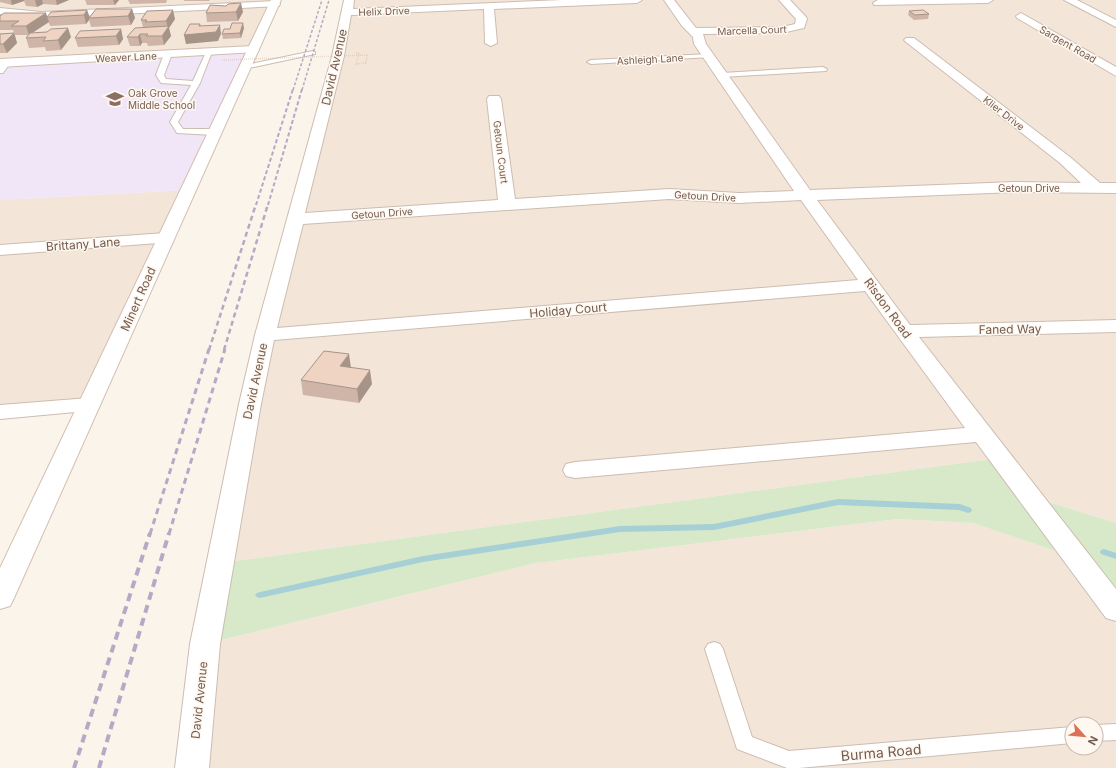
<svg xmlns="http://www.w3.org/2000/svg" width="1116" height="768" viewBox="0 0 1116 768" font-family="Inter,sans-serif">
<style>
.residential{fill:#f3e6d9;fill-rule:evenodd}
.education{fill:#f1e6f8}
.green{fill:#d7e9c9}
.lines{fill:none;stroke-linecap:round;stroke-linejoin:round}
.stream{fill:#a6d0d5;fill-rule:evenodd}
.lane-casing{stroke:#cdbcb0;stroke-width:2}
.street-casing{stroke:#cdbcb0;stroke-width:2}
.secondary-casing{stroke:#d2beb1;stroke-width:2}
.path{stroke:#d4b6a6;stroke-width:1.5;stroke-dasharray:0.5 1.5;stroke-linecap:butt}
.lane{fill:#fff;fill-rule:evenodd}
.street{fill:#fff;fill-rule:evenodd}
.secondary{fill:#fff;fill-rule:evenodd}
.rail-far4{stroke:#b7a8c5;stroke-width:1.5;stroke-dasharray:3 2;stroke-linecap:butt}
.rail-far3{stroke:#b7a8c5;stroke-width:2;stroke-dasharray:4 2.5;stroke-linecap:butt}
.rail-far2{stroke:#b7a8c5;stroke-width:2.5;stroke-dasharray:5 3.5;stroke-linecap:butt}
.rail-far1{stroke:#b7a8c5;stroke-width:3;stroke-dasharray:6 4.5;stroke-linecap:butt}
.rail{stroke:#b7a8c5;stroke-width:4;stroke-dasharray:8 5.5;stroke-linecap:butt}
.path-bridge{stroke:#d4b6a6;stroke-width:1.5;stroke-dasharray:0.5 1.5;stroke-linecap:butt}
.wall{fill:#ceb5a8}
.shaded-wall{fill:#a79488}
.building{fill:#efd3c3;stroke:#a79488}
.labels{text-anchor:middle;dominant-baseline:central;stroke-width:3;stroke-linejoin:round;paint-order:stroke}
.far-street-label{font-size:10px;fill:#755b4f;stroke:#fef8f0}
.far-education-label{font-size:10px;fill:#785e54;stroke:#fef8f0;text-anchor:start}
.street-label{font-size:12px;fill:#755b4f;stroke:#fef8f0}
.near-street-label{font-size:14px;fill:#755b4f;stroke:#fef8f0}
</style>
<rect width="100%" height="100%" fill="#fbf4ea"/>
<path class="residential" d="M0,0H276L253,50L0,63Z
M349,0H1116V523L1029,496L1000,458L221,563Z
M188,190L89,405L0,412V200Z
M897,519L973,523L1076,558L1116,597V768H192L205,644L536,563ZM1072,724H1096V748H1072Z"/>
<path class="education" d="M253,50L188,190L0,200V63Z"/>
<path class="green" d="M1000,458L1029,496L1116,523V597L1076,558L973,523L897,519L536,563L205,644L221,563Z"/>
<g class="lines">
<path class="stream" d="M838,499L960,504L971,508L972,510L971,512L968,513L959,510L838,505L714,530L620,532L423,562L260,598L257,597L255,595L257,593L260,592L423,556L620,526L714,524Z
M1104,549L1116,553V559L1101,554L1100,552L1101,550Z"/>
<g class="lane-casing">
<path id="lane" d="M209,50L212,52L200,83L178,122L183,129H214L218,132L214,135L177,133L170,122L191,85L161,83L156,75L164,54L168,52L172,54L164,75L166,79L193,81L206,52Z
M313,51L315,52V54L254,67L245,68L241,66Z
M709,54L713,56L711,57L591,64L587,62L591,60Z
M4,60L11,62L3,73H0V66Z
M823,67L827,69L826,71L722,77L718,75L722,73Z
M714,642L720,644L723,649L752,737L789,751L1072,727V743L799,768H787L737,749L705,649L708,644Z
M1116,724V740L1096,741V725Z"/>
</g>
<g class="street-casing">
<path id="street" d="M344,0H354L353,9L562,0H642L637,3L494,9L497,43L491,46L485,43L484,9L351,15L344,56L305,213L498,200L487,99L489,96H499L501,99L515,199L669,189L739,193L794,191L694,44L693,37L682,26L664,0H674L696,28L782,27L795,24L796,19L779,0H790L806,17L807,19L804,28L782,33L703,34L706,44L810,190L1015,182L1081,183L1060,163L906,42L904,40L906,38H914L1070,157L1100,183H1116V193L1015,192L817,200L910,325L1116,320V332L919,337L1116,589V621L1106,618L976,442L575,478L566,476L563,470L566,464L575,462L965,428L865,291L274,340L261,404L220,644L209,768H175L190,644L239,404L255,335L332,56ZM669,199L739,203L801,200L858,280L277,328L303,224Z
M878,0H993L988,3L874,5L873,3Z
M1064,0H1077L1116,20V27Z
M275,1L280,4L279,6L41,18L0,14V8L41,12Z
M1021,13L1116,67V76L1017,18L1016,16Z
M253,46L259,50L257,52L0,67V59Z
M165,233L171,234L174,238L171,242L0,255V245Z
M89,398L97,400L100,405L97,410L0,419V405Z"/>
</g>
<g class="secondary-casing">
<path id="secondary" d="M271,0H281L14,598L10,606L0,609V568Z"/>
</g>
<path class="path" d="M356,53H359L356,64L366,63L367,55"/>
<use href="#lane" class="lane"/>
<use href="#street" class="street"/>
<use href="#secondary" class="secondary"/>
<path class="rail-far4" d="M293,90L322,0
M302,90L329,0"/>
<path class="rail-far3" d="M256,205L293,89
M268,205L302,89"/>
<path class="rail-far2" d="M209,350L256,204
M224,350L268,204"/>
<path class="rail-far1" d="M150,534L209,349
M169,534L225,349"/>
<path class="rail" d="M74,768L150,533
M99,768L169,533"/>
<path class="path-bridge" d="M222,60L367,55"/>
</g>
<path class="wall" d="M0,0H69L57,5L43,4L37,7L26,6L24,1L12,5L0,2Z
M85,0H119L115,5H87Z
M128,0H167L166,3L130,4Z
M184,0H210L209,1H184Z
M132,9L135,18L131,25L91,27L89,20L86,24L50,26L47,17L87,10L89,17Z
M909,11L929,14L928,19L914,20L908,15Z
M243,12L238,21L207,22L206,13Z
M0,16L49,22L32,33L71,37L61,50L46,51L45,47L29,48L26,38L28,35H15L17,43L7,53H0V34L14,33L13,30H0Z
M175,19L169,28L171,36L164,45L148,46L147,43H142L140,46H130L127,37L143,27L141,20Z
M244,28L241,38L223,39L222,34Z
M121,29L123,39L119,45L78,47L75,38Z
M351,367L372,384L359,403L303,395L301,380Z"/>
<path class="shaded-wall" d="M11,0H24V1L12,5Z
M35,0H42L43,4L37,7Z
M56,0H69L57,5Z
M113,0H119L115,5Z
M241,3L243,12L238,21L236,12Z
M132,9L135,18L131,25L128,16Z
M87,10L90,18H89V20L86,24L84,15Z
M173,10L175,19L169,28L171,36L164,45L162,36L168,28L166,21Z
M46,13L49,22L29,35L26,26Z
M243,23L244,28L241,38L240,33Z
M200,24L202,33L220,25L221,34L218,41L186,44L184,35Z
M68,28L71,37L61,50L58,40Z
M121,29L123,39L119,45L116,36Z
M14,33L17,43L7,53L3,44Z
M140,34L142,43L140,46L138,37Z
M349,354L351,368L340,366Z
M370,370L372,384L359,403L357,389Z"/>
<path class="building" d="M241,3L236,12L206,13L210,5L226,6L228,4Z
M96,9H132L128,16L89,18Z
M87,10L84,15L47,17L51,12Z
M173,10L166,21L145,22L147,20H141L147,11Z
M923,10L929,14L915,15L909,11Z
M4,13H46L26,26H11L19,21H0V16Z
M232,23H243L240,33L222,34L224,29H230Z
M190,24H200L199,26L220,25L216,32L184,35Z
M169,26L162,36H146L148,34H140L138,37H127L135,28Z
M68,28L58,40L43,41L46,37L26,38L30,33L47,32L51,29Z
M121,29L116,36L75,38L80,31Z
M14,33L3,44H0V34Z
M324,351L349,354L340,366L370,370L357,389L301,380Z"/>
<defs>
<g id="school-bare" transform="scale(1.38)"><path d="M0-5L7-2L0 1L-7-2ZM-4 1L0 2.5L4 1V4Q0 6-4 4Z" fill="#8d6e63" stroke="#fef8f0" stroke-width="2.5" paint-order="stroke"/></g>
</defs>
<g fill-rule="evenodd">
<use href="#school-bare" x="115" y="99"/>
</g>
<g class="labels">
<g class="far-street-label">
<text transform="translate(384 11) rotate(-2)">Helix Drive</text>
<text transform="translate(752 30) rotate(-2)">Marcella Court</text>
<text transform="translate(1068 44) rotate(30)">Sargent Road</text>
<text transform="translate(126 57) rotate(-3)">Weaver Lane</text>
<text transform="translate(650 59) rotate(-3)">Ashleigh Lane</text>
<text transform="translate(1004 113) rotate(38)">Klier Drive</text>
<text transform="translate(501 152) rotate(83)">Getoun Court</text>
<text x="1029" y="188">Getoun Drive</text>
<text transform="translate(705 196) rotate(3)">Getoun Drive</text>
<text transform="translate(382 213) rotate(-4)">Getoun Drive</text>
</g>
<g class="far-education-label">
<text x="128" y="93">Oak Grove<tspan x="128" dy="12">Middle School</tspan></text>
</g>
<g class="street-label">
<text transform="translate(334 67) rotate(-77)">David Avenue</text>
<text transform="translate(83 244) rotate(-4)">Brittany Lane</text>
<text transform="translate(138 299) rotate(-66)">Minert Road</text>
<text transform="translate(888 308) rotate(54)">Risdon Road</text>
<text transform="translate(568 310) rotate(-5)">Holiday Court</text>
<text transform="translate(1010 329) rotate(-1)">Faned Way</text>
<text transform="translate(255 381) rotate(-78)">David Avenue</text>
<text transform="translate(199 700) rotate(-84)">David Avenue</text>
</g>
<g class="near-street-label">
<text transform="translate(881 752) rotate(-5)">Burma Road</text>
</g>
</g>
<g transform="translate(1084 736) rotate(117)"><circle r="19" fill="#fef8f0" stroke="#c7b9b0"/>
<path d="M0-3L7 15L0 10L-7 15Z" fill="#dc7158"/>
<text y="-6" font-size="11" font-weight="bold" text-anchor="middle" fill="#755b4f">N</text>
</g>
</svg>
